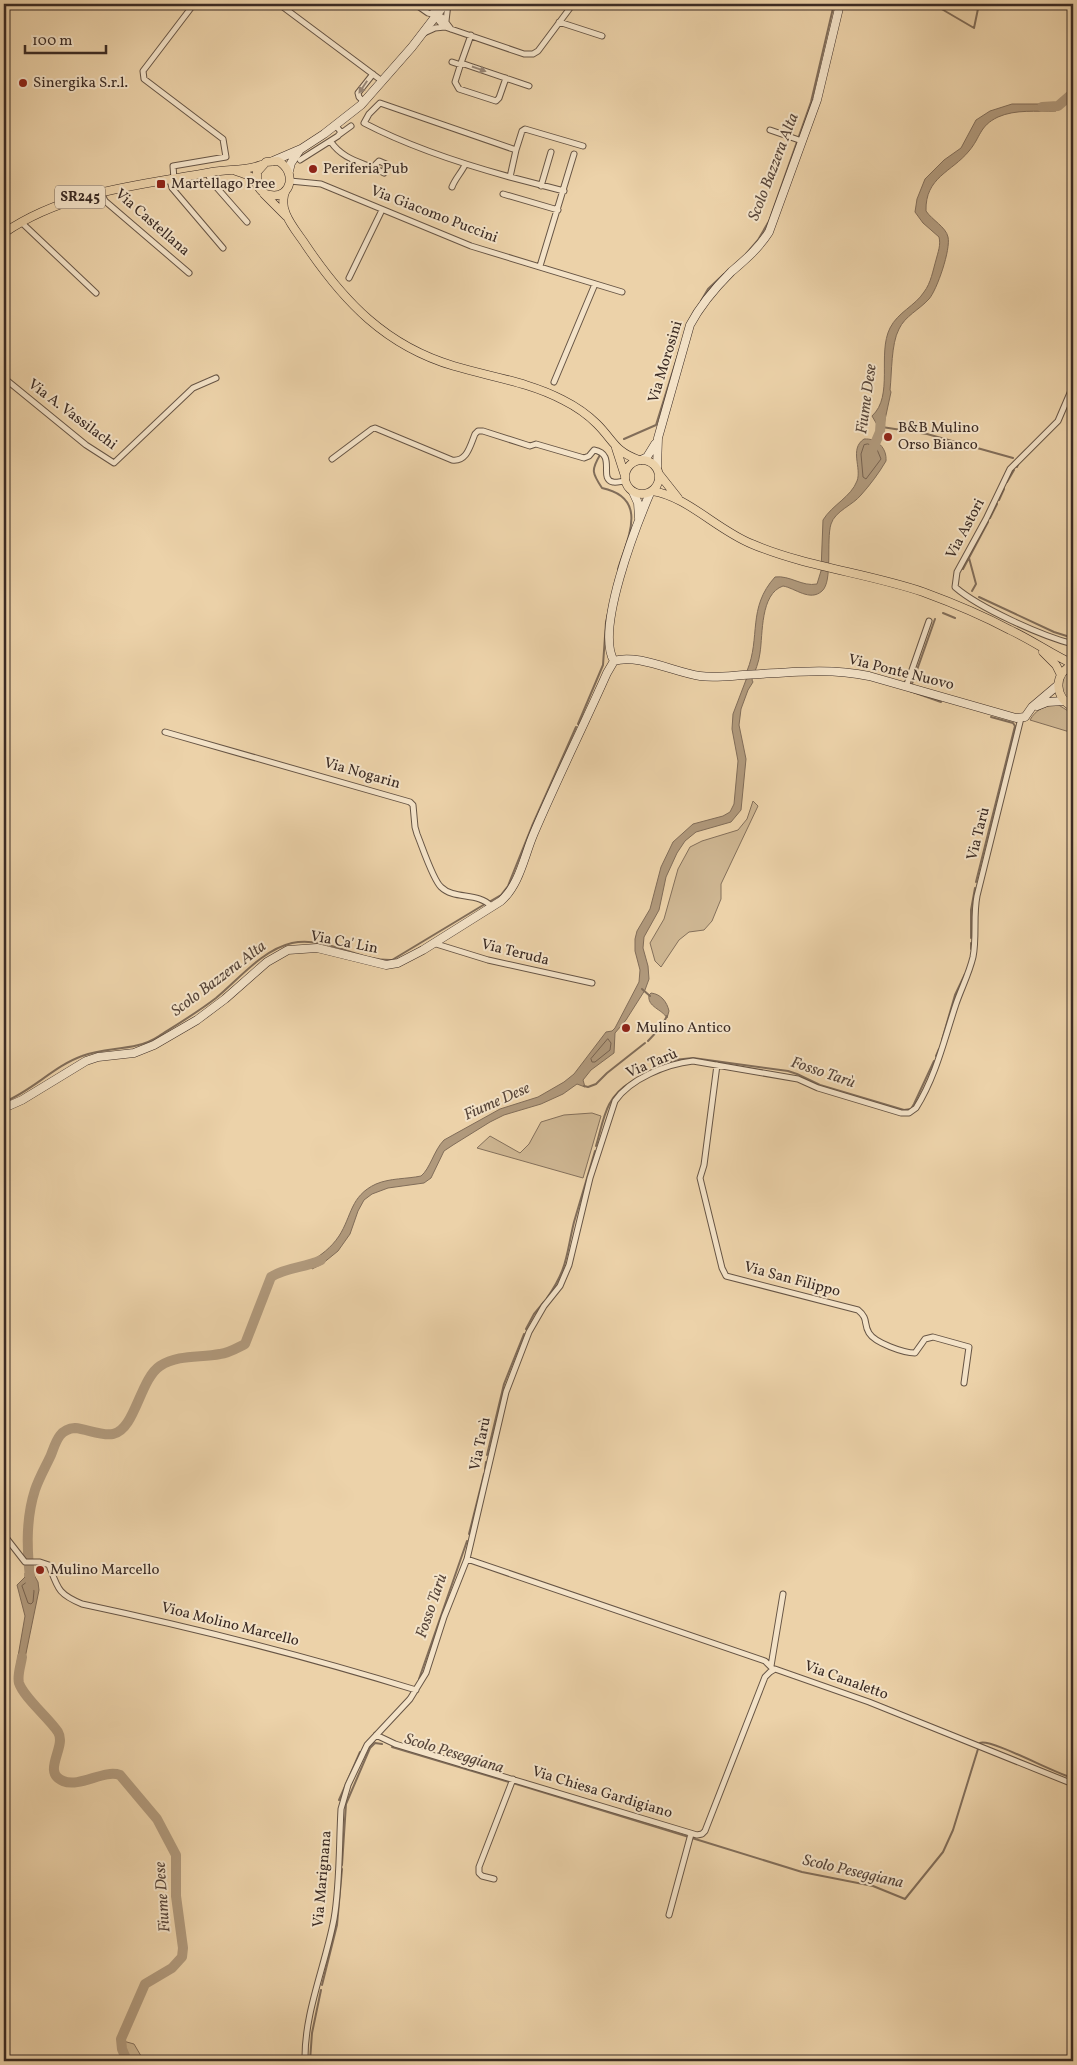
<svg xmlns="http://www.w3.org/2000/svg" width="1077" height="2065" viewBox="0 0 1077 2065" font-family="Vollkorn,serif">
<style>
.green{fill:#ceb692;stroke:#84705b}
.water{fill:#b0997c;stroke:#816d59}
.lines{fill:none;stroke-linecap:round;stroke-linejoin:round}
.shore{stroke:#766250;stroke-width:1}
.stream{stroke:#816d59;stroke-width:2}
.river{stroke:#b0997c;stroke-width:10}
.street-casing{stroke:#675545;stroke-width:7}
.secondary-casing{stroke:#3b2b24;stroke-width:9}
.primary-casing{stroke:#3b2b24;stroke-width:9}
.street{stroke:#f3e2c7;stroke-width:5}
.secondary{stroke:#f3e2c7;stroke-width:8}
.primary{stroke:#ecd2a9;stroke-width:8}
.oneway{fill:#978676}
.poi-dot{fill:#8f2418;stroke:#f3e2c7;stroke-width:2}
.labels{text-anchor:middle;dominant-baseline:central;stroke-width:4;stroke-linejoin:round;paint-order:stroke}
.shield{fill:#f3e2c7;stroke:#726255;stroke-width:1}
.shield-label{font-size:14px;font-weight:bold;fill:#3b2b24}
.poi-label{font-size:15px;fill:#3b2b24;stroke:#f3e2c7;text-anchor:start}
.street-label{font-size:15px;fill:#3b2b24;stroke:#f3e2c7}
.water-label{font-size:16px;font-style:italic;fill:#58463a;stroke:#f3e2c7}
</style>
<rect width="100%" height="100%" fill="#ecd2a9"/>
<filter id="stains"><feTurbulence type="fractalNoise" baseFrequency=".004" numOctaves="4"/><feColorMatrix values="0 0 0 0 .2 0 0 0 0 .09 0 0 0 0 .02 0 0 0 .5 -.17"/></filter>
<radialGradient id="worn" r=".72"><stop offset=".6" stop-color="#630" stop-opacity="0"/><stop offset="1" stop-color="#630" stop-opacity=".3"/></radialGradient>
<path class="green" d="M1073,667V706L1062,697V678Z
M1057,704L1073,714V733L1030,720C1036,709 1045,706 1057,704Z
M753,801L758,806L721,884V899L712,921L704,930L689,932L679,940L661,967L655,961L650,943L664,919L678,869L690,847L702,841L738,830L747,819Z
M592,1113L601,1116L583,1178L477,1148L490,1136L520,1153L529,1144L541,1122L564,1115Z
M123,2041L134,2044L144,2061H132L123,2047Z"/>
<path class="water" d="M1012,104H1052L1056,111C1036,112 1016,109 998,117C979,126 981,137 969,151C952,172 925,177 926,211C932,220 946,227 948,237C951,249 937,290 929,299C919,310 905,316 899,329C891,344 892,372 890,390L891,392L883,429L879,428L872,416C894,396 877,354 890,328C898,312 915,306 924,292C931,283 933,270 936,260C938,252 941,245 939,237L923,223L915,212L917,199L925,179L944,160L961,148L976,120L990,111Z
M864,439C877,438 887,448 886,461C879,473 870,485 861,495C853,505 835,511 831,524C826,540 833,582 822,591C810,602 795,588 783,586C760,594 763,634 760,653C759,662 755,671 752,680L753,682L748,690L741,709L739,725L746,759L741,810L731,822L696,832L685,841L677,853L666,877L659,910L644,937L643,948L648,966L649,979L645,990L626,1020L615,1033L614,1053L591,1070L583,1080L585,1087L577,1084L563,1094L541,1104L504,1115L490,1122L453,1145L444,1151L431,1178L424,1183L388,1188L372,1194L364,1200L358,1211L350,1234L338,1251L322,1264L312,1269L310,1262C321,1255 331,1248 339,1236C352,1216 350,1196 376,1184C390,1178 407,1179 421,1176C430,1169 434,1150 444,1140L500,1109L538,1097L564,1082L574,1074L606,1032L612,1031L615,1028L639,982L640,970L635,951V939L637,931L650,909L661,867L673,842L693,824L723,816L730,812L734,804L738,761L732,729L733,714L749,672L747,671C761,637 747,608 775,577C790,575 802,587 817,584L821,571L823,520C832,505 851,497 857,481C862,468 849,449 864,439Z
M651,993C661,994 667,1002 669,1011L667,1018C662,1009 647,1007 649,995Z
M25,1573H33L38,1582L39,1590L23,1668L20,1669L16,1668L25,1616L17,1585L25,1577Z"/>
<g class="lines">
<path class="shore" d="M868,444L876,447L881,459L866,479L863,477L861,454L864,445Z
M608,1039L611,1043L610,1050L595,1062H592L591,1059Z
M30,1580L34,1591L33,1602L31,1604L28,1603L22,1586Z"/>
<path class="stream" d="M933,4L974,28L979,4
M746,254L758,240L769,221L811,102L834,4
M701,301L708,289L724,274
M882,427L927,434L1013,458
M624,439L656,425L680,348
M600,455C591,470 592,473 602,488C649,498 628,537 618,569
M1017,467L1019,462
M1007,482L1014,470
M999,500L1004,489
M990,518L997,504
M969,558L976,584L972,591
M963,569L988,522
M979,597L1054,632L1073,638
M943,613L955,618
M912,684L935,619
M910,691L941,702
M578,724L603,665L606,622L616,579
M976,882L1015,726L1013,723L991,717
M489,902L501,895L508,886L532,826L576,727
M971,938V910L975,888
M971,943V949
M642,989L650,996
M942,1040L955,995L965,974
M648,1041L661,1027L667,1016
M936,1056L939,1049
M674,1060L693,1058L788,1071L797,1074L820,1085L904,1110L911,1109L914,1104L934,1061
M655,1069L671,1061
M584,1086L588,1087L596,1084L607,1073L645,1043
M4,1102C32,1091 54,1066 82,1056C108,1046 135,1052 159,1036C178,1024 198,1012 216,998C239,979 262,950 292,943C326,936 359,961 392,960L485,904
M596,1146C604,1119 605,1097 631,1082
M547,1298C568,1268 566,1255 574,1222C581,1199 588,1175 595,1151
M526,1329L534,1314L544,1302
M487,1455L504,1384L524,1334
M485,1469L486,1462
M469,1534L484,1474
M419,1679L467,1541
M980,1743C990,1738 1056,1774 1073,1778
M392,1747L509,1782
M513,1783L689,1837
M339,1800L360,1752
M692,1838L802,1872L873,1886L905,1899L943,1852L953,1830L978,1749
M342,1865L346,1804L370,1748L375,1743L382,1744
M322,1985L337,1925L342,1869
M310,2061L312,2033L321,1990"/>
<path class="river" d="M1042,107L1058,106L1073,93
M871,453L880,432L881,417
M31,1586C27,1554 25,1521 35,1490C39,1478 46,1466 51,1455C56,1442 59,1429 75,1428C87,1429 101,1436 113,1434C135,1430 140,1379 160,1366C179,1354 200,1358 220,1354C229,1353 237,1348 245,1344L271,1277C286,1267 305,1268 321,1260
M22,1657C21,1665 17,1675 19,1683C24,1698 49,1718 58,1732C67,1747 41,1772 63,1781C80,1788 104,1769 120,1775L157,1819L176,1855V1896L183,1948L182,1957L172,1968L145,1984L121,2039L122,2049L127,2061"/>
<g class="street-casing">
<path id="street" d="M279,4L382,81
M415,4L428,13L442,17L451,29
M426,4L431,6L440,4
M431,6L438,20L444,27
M446,21L448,4
M559,22L602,36
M424,33L435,28L445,27L524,54H533L538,51L573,4
M471,35L461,63L529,86
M452,62L461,65
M461,63L455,82L459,89L496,101L499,98L506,78
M363,101L359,97L358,93L373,74
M380,103L516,150L510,177C459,163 410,147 364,123L369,114Z
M770,130L802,141
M340,134L351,126
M331,142C344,161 364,162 384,173L386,164L379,161L373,167
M516,150L522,131L525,129L583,146
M300,160L338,136L341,132L336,126
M208,173L211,181L247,222
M510,177L564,191
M174,179L173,166L226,157L223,139L144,79L143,71L194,4
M170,180L172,188L223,248
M290,181L321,184L471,246L622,292
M541,186L551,152
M452,187C455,179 461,173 465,165
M101,192L105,201L189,273
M503,194L558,210
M21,222L96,293
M540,266L574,154
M349,278L382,210
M4,378L86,445L114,463L193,388L216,378
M554,382L595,284
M1073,386L1058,421L1010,469L986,519L957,572L955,587C979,608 1042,636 1073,644
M332,459L372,429L375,428L452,460C467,462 470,446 475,434L478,431H483L530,446L536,444L584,458L589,456L594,450C617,454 598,479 613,482C616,483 622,481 626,481
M906,687L929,621
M165,732L410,802L413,805L415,827L417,834C422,846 433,880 441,887C454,900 478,892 491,906
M433,943L488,960L592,983
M717,1065L704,1165L700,1178L722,1268L726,1276L858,1310C869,1319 863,1323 869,1333C875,1343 904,1353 915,1353L925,1339L933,1337L969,1347L964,1383
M4,1535L25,1562H40L49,1565C58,1589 58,1594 82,1604C195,1628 306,1656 416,1690
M467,1559L765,1661L773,1669
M771,1666L783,1594
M376,1735L395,1744L697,1835L702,1834L705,1831L765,1677L770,1672L775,1669L869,1702L1073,1784
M494,1879L482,1876L479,1873V1867L513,1779
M669,1915L691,1834
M305,2061C304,2013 325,1967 334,1919C340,1885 339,1844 341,1809L348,1785L367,1745L410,1699L426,1673L444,1617L467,1559L506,1392L529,1332L544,1306L560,1286L569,1265L590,1178L615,1101C630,1079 666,1064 693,1061L798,1079L818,1088L901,1113H909L916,1108C936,1076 944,1040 956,1004C961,989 969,974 973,957C977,937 973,916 977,896L1021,718"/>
</g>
<g class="secondary-casing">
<path id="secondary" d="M273,161L301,149L324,134L361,105L412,47L445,4
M289,171L291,163L299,151
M641,460L647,457L655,444
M657,467L658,438L690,325C700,306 716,287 731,272C746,259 758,249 769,232L817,100L840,4
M633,492L638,503L639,518
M614,661C637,653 676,673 700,676C714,678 729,676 743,675C786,673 826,667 869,676L1016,718L1025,717L1032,707L1058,685
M614,661C595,630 636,526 650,493
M1037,706L1047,702L1064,701
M4,1108L22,1100L86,1061L98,1057L134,1053L154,1045L197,1020L225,999L267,962L288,950L317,948L386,965L398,963L423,950L501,901C520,884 524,856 534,833C557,779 583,727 607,673L614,661"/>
</g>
<g class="primary-casing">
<path id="primary" d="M236,171C241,173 246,174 251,177C258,183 259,194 270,195C292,199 297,171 278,161L266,162L257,172V185
M286,190C276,209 295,229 305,244C344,302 386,346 454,366C491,377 529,382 563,400C575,406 587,414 597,424C614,441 614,451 639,460
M264,194L286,216
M4,233C65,191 141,185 212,172C228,169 245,171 261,165
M616,448L625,476
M625 477a17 17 0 1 1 34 0a17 17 0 1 1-34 0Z
M659,474L678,498
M652,491C687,496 717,530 752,544C806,567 867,573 923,592C953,603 982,615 1010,630C1032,640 1051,654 1073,664
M1043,652L1056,665L1061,675
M1073,665C1053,673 1054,698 1073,707"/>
</g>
<use href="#street" class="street"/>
<use href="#secondary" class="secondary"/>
<use href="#primary" class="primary"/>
</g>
<defs><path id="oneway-solid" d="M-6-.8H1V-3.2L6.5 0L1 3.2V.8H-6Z" transform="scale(1.25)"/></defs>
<g class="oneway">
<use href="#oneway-solid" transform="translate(479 69) rotate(19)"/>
<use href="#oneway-solid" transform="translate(363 87) rotate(124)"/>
</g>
<g class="poi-dot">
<circle cx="23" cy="83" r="5"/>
<circle cx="313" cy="169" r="5"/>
<rect x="156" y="179" width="10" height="10" rx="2.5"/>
<circle cx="888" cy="437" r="5"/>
<circle cx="626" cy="1028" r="5"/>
<circle cx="40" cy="1570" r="5"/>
</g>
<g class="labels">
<rect class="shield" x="55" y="185.5" width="50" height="23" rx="4"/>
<g class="shield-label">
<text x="80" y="197">SR245</text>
</g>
<g class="poi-label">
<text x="33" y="83">Sinergika S.r.l.</text>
<text x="323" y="169">Periferia Pub</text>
<text x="171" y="184">Martellago Pree</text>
<text x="898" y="428">B&amp;B Mulino<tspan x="898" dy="17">Orso Bianco</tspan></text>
<text x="636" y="1028">Mulino Antico</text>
<text x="50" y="1570">Mulino Marcello</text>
</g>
<g class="street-label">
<text transform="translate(434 215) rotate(21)">Via Giacomo Puccini</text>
<text transform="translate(152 223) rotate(41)">Via Castellana</text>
<text transform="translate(666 362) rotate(-73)">Via Morosini</text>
<text transform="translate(72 415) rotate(37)">Via A. Vassilachi</text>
<text transform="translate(966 529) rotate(-62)">Via Astori</text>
<text transform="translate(901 673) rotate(14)">Via Ponte Nuovo</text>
<text transform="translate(362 774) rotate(16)">Via Nogarin</text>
<text transform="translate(979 834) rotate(-76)">Via Tarù</text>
<text transform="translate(344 943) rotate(11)">Via Ca' Lin</text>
<text transform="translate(515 953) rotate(14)">Via Teruda</text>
<text transform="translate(652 1064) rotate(-23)">Via Tarù</text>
<text transform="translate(792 1280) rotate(15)">Via San Filippo</text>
<text transform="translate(481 1444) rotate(-78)">Via Tarù</text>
<text transform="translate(230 1625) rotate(14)">Vioa Molino Marcello</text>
<text transform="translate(846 1681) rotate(20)">Via Canaletto</text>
<text transform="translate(602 1793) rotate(17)">Via Chiesa Gardigiano</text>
<text transform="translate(323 1879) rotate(-85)">Via Marignana</text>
</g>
<g class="water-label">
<text transform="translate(774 167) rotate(-69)">Scolo Bazzera Alta</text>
<text transform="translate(867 399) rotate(-82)">Fiume Dese</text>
<text transform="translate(219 979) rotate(-37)">Scolo Bazzera Alta</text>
<text transform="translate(823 1073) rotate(19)">Fosso Tarù</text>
<text transform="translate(497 1102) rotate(-24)">Fiume Dese</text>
<text transform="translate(432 1606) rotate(-71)">Fosso Tarù</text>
<text transform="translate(454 1754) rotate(17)">Scolo Peseggiana</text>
<text transform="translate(853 1872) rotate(13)">Scolo Peseggiana</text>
<text transform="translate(163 1897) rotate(-94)">Fiume Dese</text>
</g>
</g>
<rect width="1077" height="2065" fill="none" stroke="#ecd2a9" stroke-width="20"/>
<rect x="5" y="5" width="1067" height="2055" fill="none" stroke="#3b2b24" stroke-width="2.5"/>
<rect x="10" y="10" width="1057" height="2045" fill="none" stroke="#3b2b24"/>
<path d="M25 45v8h81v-8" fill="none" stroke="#3b2b24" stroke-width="2.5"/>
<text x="32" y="45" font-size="15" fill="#3b2b24" stroke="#f3e2c7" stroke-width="4" paint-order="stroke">100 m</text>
<rect width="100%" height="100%" filter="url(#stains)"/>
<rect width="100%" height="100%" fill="url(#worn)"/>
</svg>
